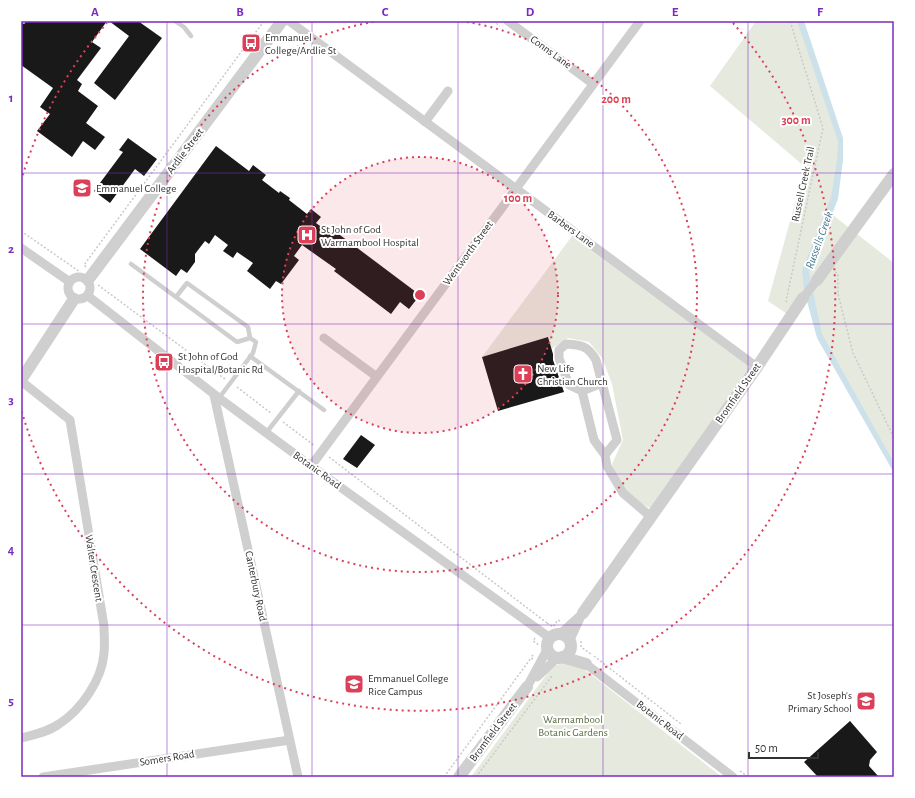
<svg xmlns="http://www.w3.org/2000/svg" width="915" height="798" viewBox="0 0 915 798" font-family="'Alegreya Sans',sans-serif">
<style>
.green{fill:#e6eade}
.water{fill:#cce1ea}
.building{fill:#191919}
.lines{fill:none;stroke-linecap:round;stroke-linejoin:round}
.path{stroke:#c9c9c9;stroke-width:1.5;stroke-dasharray:2 2;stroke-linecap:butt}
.service{stroke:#cfcfcf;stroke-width:4.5}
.minor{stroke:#cfcfcf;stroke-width:9}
.tertiary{stroke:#cfcfcf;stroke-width:12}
.grid{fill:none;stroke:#7b2cbf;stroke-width:1;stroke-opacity:0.55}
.ring{fill:none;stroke:#dc4058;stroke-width:2;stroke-dasharray:2 4}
.labels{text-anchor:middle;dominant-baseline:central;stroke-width:4;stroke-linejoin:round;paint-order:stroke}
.poi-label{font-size:11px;fill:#323232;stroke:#fff;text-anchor:start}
.street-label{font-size:11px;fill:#323232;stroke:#fff}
.park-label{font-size:11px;fill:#586c41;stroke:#fff}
.water-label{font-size:12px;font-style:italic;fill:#437990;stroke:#fff}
.centre{fill:#dc4058;stroke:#fff;stroke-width:2}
.ring-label{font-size:12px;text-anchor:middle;font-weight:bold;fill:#dc4058;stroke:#fff;stroke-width:4;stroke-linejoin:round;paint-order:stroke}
.neatline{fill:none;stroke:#7b2cbf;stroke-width:1.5}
.grid-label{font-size:13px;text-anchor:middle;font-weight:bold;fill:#7b2cbf}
</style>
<rect width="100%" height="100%" fill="#fff"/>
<path class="green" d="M756,21H801L841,138L829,212L894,263V465L820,334L812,286L790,316L768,301L805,167L710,86Z
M575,232L757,367L655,511L639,502L620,485L612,464L623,440L612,384L602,358L589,342L568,338L551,349L548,337L482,357Z
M565,663L584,669L722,777H471L552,667L559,664Z"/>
<path class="water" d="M797,21H804L843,138V160L838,199L809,272L822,334L894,463V473L817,338L804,290L802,271L831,197L837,160L838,141Z"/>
<path class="building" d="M27,21H107L92,42L101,48L77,80L82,84L78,91L98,106L86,123L105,137L95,150L83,141L72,157L37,131L50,114L40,107L53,88L21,65V22L24,24Z
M109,21H138L162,38L115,100L94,83L129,36Z
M128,138L157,159L144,176L135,169L110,203L94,191L123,152L119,150Z
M216,146L249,171L253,165L266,175L262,180L279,193L280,191L290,198L289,200L307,214L311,209L321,217L316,223L334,236L336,232L420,295L409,309L400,302L391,314L334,271L336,269L302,245L294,256L299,260L281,284L276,281L270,289L247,271L253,263L237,252L233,258L223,251L228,245L215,235L209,244L205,241L195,254V262L187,273L181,269L176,276L140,249Z
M548,337L553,354V360L564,392L498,411L482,357Z
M361,435L375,445L357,468L343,459Z
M850,721L877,752L870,760L869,766L879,777H818L804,762Z"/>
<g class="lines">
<path class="path" d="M493,21L500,26
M21,231L80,272
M86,267L84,265L264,21
M835,272L838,274V294L853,353L894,438
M98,285L225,379
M787,302L786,301L823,128L790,21
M237,387L272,414
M283,422L315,446
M329,457L547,623
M547,623L553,627L558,620L560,621
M535,638L533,641L539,645
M581,641V647L591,654
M594,656L681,724
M533,659L531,658L534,653
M740,771L748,777
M444,777L531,658
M476,777L552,676"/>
<path class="service" d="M175,21L184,27L191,36
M131,264L237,342L250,338
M176,297L187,283L248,327L250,338L256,342L253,353L219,398
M250,356L324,410
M266,433L299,391"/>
<path class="minor" d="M289,21L757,367
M508,21L593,84
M425,122L448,91
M21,248L70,282
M68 288a11 11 0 1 1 22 0a11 11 0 1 1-22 0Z
M88,296L219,398L311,466L550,638
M803,298L817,280
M324,338L377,377
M21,381L70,420L104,626C104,635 105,644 104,653C102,680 81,710 59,724C48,732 33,735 21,738
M582,391L602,383
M214,395L298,777
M605,455L617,440L596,360C588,346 582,345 566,344L559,350V358L569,385L582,391L594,440L605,455L607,466L623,493L651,517
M311,466L640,21
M560,634L583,613
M570,640L581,616
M586,664L733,777
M537,677L558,657
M527,687L548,648
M43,777L290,740"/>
<path class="tertiary" d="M88,280L282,21
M817,280L894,174
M21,380L74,299
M583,613L757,367L803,298
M547 646a12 12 0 1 1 24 0a12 12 0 1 1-24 0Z
M562,657L586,664
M459,777L527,687"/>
</g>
<path class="grid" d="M167,21V777M312,21V777M458,21V777M603,21V777M748,21V777M21,173H894M21,324H894M21,474H894M21,625H894"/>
<circle cx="420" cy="295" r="138" fill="#dc4058" fill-opacity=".12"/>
<g class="ring">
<circle cx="420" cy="295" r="138"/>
<path d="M461 21A277 277 0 1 1 379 21"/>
<path d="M21 181A415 415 0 0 1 107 23M733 23A415 415 0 1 1 21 409"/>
</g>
<defs>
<g id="bus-square" transform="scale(1)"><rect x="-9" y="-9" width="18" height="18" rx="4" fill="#dc4058" stroke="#fff"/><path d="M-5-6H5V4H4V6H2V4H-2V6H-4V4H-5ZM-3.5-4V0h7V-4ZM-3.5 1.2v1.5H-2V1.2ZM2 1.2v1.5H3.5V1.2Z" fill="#fff"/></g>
<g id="school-square" transform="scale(1)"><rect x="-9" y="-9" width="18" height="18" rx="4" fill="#dc4058" stroke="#fff"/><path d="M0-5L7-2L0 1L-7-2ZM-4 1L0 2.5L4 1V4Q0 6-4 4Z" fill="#fff"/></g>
<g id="hospital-square" transform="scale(1)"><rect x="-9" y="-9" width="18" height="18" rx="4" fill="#dc4058" stroke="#fff"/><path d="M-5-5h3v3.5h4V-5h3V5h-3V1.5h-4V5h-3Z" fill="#fff"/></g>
<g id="church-square" transform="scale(1)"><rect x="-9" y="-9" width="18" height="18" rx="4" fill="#dc4058" stroke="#fff"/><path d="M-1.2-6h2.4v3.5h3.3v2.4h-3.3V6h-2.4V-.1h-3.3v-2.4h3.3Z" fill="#fff"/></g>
</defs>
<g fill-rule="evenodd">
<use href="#bus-square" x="251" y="43"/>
<use href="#school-square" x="82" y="188"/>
<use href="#hospital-square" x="307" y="235"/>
<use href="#bus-square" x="164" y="362"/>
<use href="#church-square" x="523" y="374"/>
<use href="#school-square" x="354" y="684"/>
<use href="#school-square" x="866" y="701"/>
</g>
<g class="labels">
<g class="poi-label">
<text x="265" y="37">Emmanuel<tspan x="265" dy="13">College/Ardlie St</tspan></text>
<text x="96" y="188">Emmanuel College</text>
<text x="321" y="229">St John of God<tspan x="321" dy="13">Warrnambool Hospital</tspan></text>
<text x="178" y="356">St John of God<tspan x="178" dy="13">Hospital/Botanic Rd</tspan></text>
<text x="537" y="368">New Life<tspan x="537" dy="13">Christian Church</tspan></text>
<text x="368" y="678">Emmanuel College<tspan x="368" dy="13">Rice Campus</tspan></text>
<text x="852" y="695" text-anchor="end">St Joseph's<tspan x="852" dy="13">Primary School</tspan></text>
</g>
<g class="street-label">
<text transform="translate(551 52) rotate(36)">Conns Lane</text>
<text transform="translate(185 151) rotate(-53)">Ardlie Street</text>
<text transform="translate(803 184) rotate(-78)">Russell Creek Trail</text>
<text transform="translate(571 229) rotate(36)">Barbers Lane</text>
<text transform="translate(468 253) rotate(-54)">Wentworth Street</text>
<text transform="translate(738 393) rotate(-55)">Bromfield Street</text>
<text transform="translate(317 470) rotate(36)">Botanic Road</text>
<text transform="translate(94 568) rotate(81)">Walter Crescent</text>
<text transform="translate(256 586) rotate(78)">Canterbury Road</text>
<text transform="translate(660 720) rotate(38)">Botanic Road</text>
<text transform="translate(493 732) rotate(-53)">Bromfield Street</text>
<text transform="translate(167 758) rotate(-9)">Somers Road</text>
</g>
<g class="park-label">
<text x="573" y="719">Warrnambool<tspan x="573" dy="13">Botanic Gardens</tspan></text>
</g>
<g class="water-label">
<text transform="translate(819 240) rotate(-70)">Russells Creek</text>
</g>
</g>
<circle cx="420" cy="295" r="6" class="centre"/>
<g class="ring-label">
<text x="616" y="103">200 m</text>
<text x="796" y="124">300 m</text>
<text x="518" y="202">100 m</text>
</g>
<rect width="915" height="798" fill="none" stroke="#ffffff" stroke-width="44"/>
<path d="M749 752v6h69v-6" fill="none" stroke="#323232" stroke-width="2"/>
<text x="755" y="752" font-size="12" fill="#323232" stroke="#ffffff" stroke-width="3" paint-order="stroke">50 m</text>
<rect x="22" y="22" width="871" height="754" class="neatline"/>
<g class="grid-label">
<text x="95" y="16">A</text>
<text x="240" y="16">B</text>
<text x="385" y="16">C</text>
<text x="530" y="16">D</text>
<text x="675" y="16">E</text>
<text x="820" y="16">F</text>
<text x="11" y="102">1</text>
<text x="11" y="253">2</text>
<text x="11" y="404">3</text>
<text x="11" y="554">4</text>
<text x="11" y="705">5</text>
</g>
</svg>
